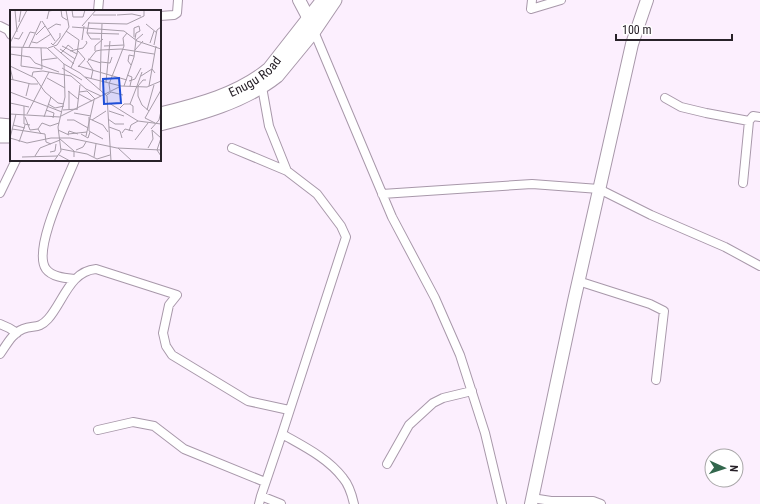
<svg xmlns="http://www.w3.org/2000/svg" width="760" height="504" viewBox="0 0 760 504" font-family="'Roboto Condensed',sans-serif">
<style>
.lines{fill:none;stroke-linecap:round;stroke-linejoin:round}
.street-casing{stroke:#a898aa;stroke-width:10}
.secondary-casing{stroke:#a898aa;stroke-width:14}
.primary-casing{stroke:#a898aa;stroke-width:15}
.street{stroke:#fff;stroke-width:8}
.secondary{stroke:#fff;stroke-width:12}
.primary{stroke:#fff;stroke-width:13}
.labels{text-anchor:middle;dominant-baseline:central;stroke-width:4;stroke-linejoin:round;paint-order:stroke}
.street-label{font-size:13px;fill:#282229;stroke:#fff}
.inset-road{fill:none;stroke:#a79da9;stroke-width:1}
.view{fill:#1d4ed8;fill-opacity:0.15;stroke:#1d4ed8;stroke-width:2}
.inset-edge{fill:none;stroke:#282229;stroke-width:2}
</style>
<rect width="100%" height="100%" fill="#fceffe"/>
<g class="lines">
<g class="street-casing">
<path id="street" d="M532,0L531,9L561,0
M98,11L99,0
M160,16L174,15L177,13L178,0
M0,26L8,30L11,35
M313,29L392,217L435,298L460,355L485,433L502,504
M665,98L681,107L706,113L749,121
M232,148L287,171
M743,183L749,121L753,116L760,117
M0,193L16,160
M382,194L532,184L599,189L651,215L725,247L760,266
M74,279C65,278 52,277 46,269C32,250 67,180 75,160
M578,281L650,304L664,311L656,380
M0,324L9,328L17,333
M0,354C6,346 12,333 23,329C34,325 39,329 48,319C63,302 70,271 96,269L177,295L169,305L163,333L166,346L172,355L248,401L289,410
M98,430L133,422L154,426L184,449L265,482
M282,434C303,446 328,458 343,478C349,485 352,495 354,504
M387,464L409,425L433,403L443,398L472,391
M261,496L281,504
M532,498L551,501H593L601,504
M259,504L261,496L282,434L346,237L341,226L317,194L287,171L269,126L262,87"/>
</g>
<g class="secondary-casing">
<path id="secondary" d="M299,0L309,19
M531,504L574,301L632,44L647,0"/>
</g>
<g class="primary-casing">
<g id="primary">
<path id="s1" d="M160,114C198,105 239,94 269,69L323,0"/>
<path d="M160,124C200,114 244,102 277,76L314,31L335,0"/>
<path d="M0,125L11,126"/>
<path d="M0,136H11"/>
</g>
</g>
<use href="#street" class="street"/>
<use href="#secondary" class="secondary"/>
<use href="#primary" class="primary"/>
</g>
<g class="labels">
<g class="street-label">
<text stroke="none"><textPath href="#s1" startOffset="103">Enugu Road</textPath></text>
</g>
</g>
<g transform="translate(10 10)">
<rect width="151" height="151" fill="#fceffe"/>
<path class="inset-road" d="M5,0L7,22M51,0L52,7L57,10M62,0L63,7H73L75,0M83,5H106M107,5L122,4L131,6M37,9L39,1L45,0M32,11L45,31M9,12L11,0M79,12L77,23L109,24M78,13L117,14L134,6V0M92,14L91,40L111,39L144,44M136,14L147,23M72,16L86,0M62,17L114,21L127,31L151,39M38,19L46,14L51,15M56,21L69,30L67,44L61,58M77,23L81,29H90M26,25L35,16M124,27V18L129,16L130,21L126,23L125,29M4,28L9,29L13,22M72,30L74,16M22,32L27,33L41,24M0,33L17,0M41,33L43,35L50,27V23M140,33L144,21M144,35L147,20L151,17M52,36L56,38L58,35L63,39M94,36L114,35M0,37L37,38M12,37L11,56L32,59L31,38M13,37L20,22L25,23M19,37L31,11M44,37L64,54M37,38L54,54L70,63L97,86L101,151M38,38L47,35L59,17L56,0M50,39L65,49M125,40L133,31M60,41L73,38L77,33L76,31M85,41V36L93,29M51,43L56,38L67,44M0,44L20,47L25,53L49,62M78,49L91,53M32,50L47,48M77,51L83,60L81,69M78,51L86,41L91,40L90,80M91,52L100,53L102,47M121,55L118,51L119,45L124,46M0,56L25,68L35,82L48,93L54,94M68,56L117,70M0,57L3,70M68,57L75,49L68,41M52,58L72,70M117,65L122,67L120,76M22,66L23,62L33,61L61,66L76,79L91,86M131,66L142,59L145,63M75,67L111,76L137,77L151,71M37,68L55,78M0,69L21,74H28M136,70H133L128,76V86L132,95L139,101M119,71L125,69L131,58M96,72L100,31M114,76L124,47L126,30L133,24M127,76L132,62M139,76L146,36M58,81L68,89M59,81V99M100,81L99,74L114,36L113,28L117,23M0,82L52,102M69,82L77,81L85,89M69,84L82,91M97,85L101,82L113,85M16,86L19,74M0,93L19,97M99,93L128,111L151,114M38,94L45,98L54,96M120,94L127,76M14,96V114L20,115M110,98L114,94H120L123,96V103M36,100L44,103L43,108M53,100L67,99M67,100L70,75M137,100L144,75M99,101L114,106M64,103L81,106M0,104L50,107M17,104L39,62M51,106L109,77M15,107L20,120L28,119L31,124M34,107L41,87M79,107V121L93,129M80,109L93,115L98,122M98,109L105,114H114M57,110H64L78,118M82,110L96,101M145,113L135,108L151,80M3,115L15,118M99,117L110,121L112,128M2,119L35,124L36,132L41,134M28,119L32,113L40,116L49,113M141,119L149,110L151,101M48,120L59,125M142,120L151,128M119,121L121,115L128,111M112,123L115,119L123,121M58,124L77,122M58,124L59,121L68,124M71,124L78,128L80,122M76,126L84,90M0,128L17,133L41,128H60L107,138L151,140M0,128L6,104M151,128L147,140L151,146M50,129L64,141V147M125,130L138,113M9,132L15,115M108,138L122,151M138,138L143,129L142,120M51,139L77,144L87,149L100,145M66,140L73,137L76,132M40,142L45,141L46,134M49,145L60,151M25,146L30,138L50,130M12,147L48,146M84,147L86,134M44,151L51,141L48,117L55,87L54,54"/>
<path class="view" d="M109,68L111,93L94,94L93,69Z"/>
<rect width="151" height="151" class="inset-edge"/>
</g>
<g transform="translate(724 468) rotate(93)"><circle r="19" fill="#ffffff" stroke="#a9a7a9"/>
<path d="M0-3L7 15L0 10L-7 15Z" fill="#32674d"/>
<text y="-6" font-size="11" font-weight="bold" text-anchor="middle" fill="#282229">N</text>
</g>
<path d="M616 34v6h116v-6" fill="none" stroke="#282229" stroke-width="2"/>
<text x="622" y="34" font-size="12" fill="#282229" stroke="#ffffff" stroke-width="3" paint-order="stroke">100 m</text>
</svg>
